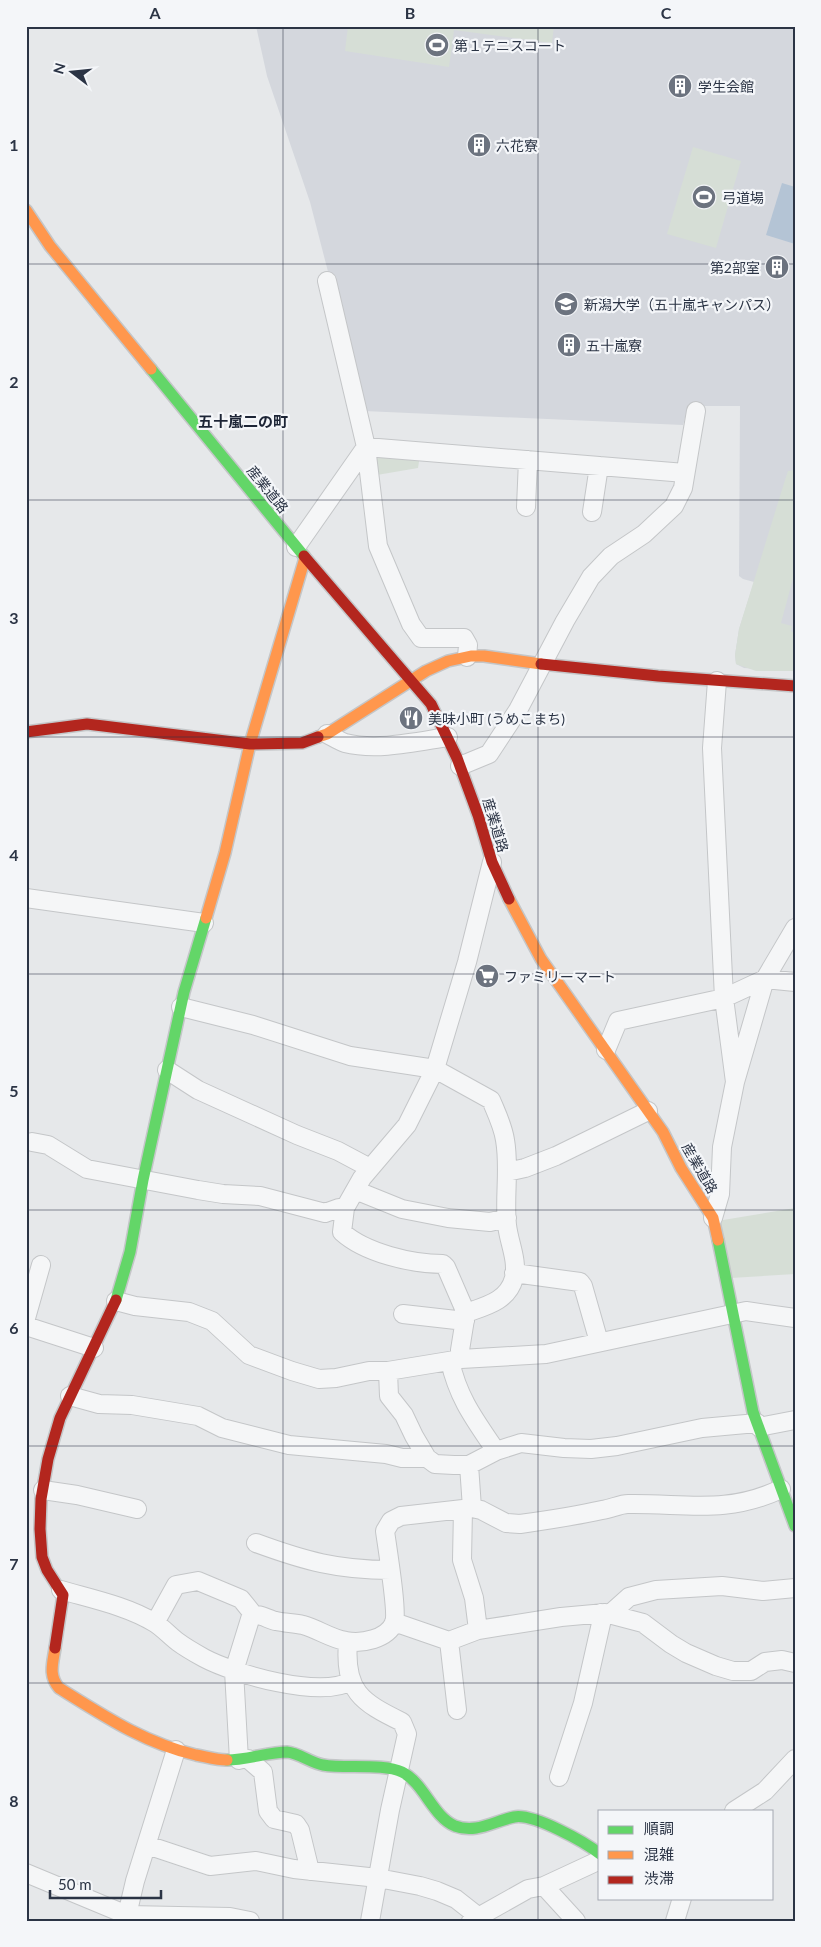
<svg xmlns="http://www.w3.org/2000/svg" width="821" height="1947" viewBox="0 0 821 1947" font-family="Lato,'Noto Sans JP',sans-serif">
<style>
.built{fill:#d4d7dd}
.green{fill:#d6ded6}
.water{fill:#b4c4d5}
.lines{fill:none;stroke-linecap:round;stroke-linejoin:round}
.street-casing{stroke:#c4c6c8;stroke-width:20}
.fast-casing{stroke:#c4c6c8;stroke-width:14}
.slow-casing{stroke:#c4c6c8;stroke-width:14}
.jam-casing{stroke:#c4c6c8;stroke-width:14}
.street{stroke:#f5f6f7;stroke-width:18}
.fast{stroke:#63d668;stroke-width:11}
.slow{stroke:#ff974d;stroke-width:11}
.jam{stroke:#b3261e;stroke-width:11}
.grid{fill:none;stroke:#2b3445;stroke-width:1;stroke-opacity:0.55}
.labels{text-anchor:middle;dominant-baseline:central;stroke-width:4.5;stroke-linejoin:round;paint-order:stroke}
.poi-label{font-size:14px;fill:#2b3445;stroke:#f4f6f9;text-anchor:start}
.street-label{font-size:14px;fill:#2b3445;stroke:#f4f6f9}
.neighbourhood-label{font-size:15px;font-weight:bold;fill:#1d2536;stroke:#f4f6f9}
.neatline{fill:none;stroke:#2b3445;stroke-width:2}
.grid-label{font-size:16px;text-anchor:middle;font-weight:bold;fill:#2b3445}
</style>
<rect width="100%" height="100%" fill="#e6e8ea"/>
<path class="built" d="M256,26H795V671L744,668L736,664L735,655L739,629L754,582L743,579L739,576L740,406H688L683,425L364,411L310,202L267,76Z"/>
<path class="green" d="M348,26H554L552,43L454,30L449,67L345,51Z
M693,147L741,161L716,248L667,234Z
M369,454L420,455L418,468L371,476Z
M795,470V571L781,623L792,626L791,631L792,632L795,631V671H756L736,664L735,655L739,629L785,480L788,471Z
M795,1208V1274L731,1278L717,1221Z"/>
<path class="water" d="M782,183L795,187V244L766,235Z"/>
<g class="lines">
<g class="street-casing">
<path id="street" d="M327,281L366,447L378,546L411,624L421,638H464L468,645L467,657
M526,507L528,460
M592,512L599,466
M296,547L366,447L685,473
M717,681L712,748L724,998L735,1082
M327,734C333,737 339,741 345,743C377,751 415,742 448,737
M460,766L489,754L518,710L565,621L591,577L611,556L644,534L674,506L683,488L696,411
M26,898L204,923
M181,1007L253,1025L350,1056L435,1069L491,1100C496,1112 503,1126 505,1140C510,1168 504,1197 507,1225C509,1243 518,1260 514,1278C508,1301 486,1306 466,1313
M606,1050L618,1021L724,998L765,979L795,982
M167,1070L198,1090L297,1135L338,1151L370,1168
M32,1142L48,1145L87,1169L198,1190L223,1194L260,1196L325,1213L339,1208H345
M507,1172L525,1168L556,1156L648,1111
M355,1190L402,1209L448,1218L490,1222L507,1218
M713,1218L720,1194L722,1147L735,1082L765,979L795,928
M514,1273L580,1282L583,1286L599,1342
M116,1301L135,1306L189,1312L212,1321L249,1355L292,1371L319,1379L336,1378L369,1371H388L461,1359L546,1354L746,1311L795,1318
M403,1314L465,1321
M26,1318L41,1265
M26,1326L94,1348
M461,1359L460,1350L466,1313L446,1267L443,1264C412,1264 365,1253 342,1232L345,1208L362,1178L407,1125L435,1069L467,962L492,862
M450,1361C458,1398 475,1420 496,1451
M388,1371L389,1396L404,1415L414,1436L427,1458
M70,1396L99,1404L132,1405L198,1416L222,1428L289,1445L386,1454L402,1458H427L435,1464L454,1465H469L496,1451L521,1443L564,1448L591,1449L617,1446L702,1428L757,1423
M759,1427L795,1420
M43,1490L77,1495L137,1509
M472,1508L481,1510L506,1523L520,1524C548,1520 575,1516 602,1510C611,1509 620,1504 628,1504C685,1503 726,1515 781,1489
M463,1509L462,1560L474,1598L478,1630
M256,1543C305,1561 338,1570 390,1570
M61,1590C92,1599 127,1606 155,1623C163,1628 170,1636 178,1642C186,1648 195,1653 204,1658C234,1674 321,1699 351,1681
M610,1614L629,1597L656,1590L722,1586L763,1591L795,1588
M394,1622L449,1641L478,1630L561,1617L605,1613L643,1623L671,1644L686,1653L716,1666L733,1671H751L765,1662L782,1660L795,1663
M155,1623L176,1585L198,1581L241,1599L253,1614
M449,1641L457,1710
M348,1642C344,1691 361,1702 402,1722L407,1734L390,1810L370,1921
M248,1759L263,1772L268,1811L274,1819L296,1824L300,1830L310,1871
M239,1760L234,1671L251,1616C258,1612 269,1620 276,1621C285,1623 294,1623 303,1625C318,1629 331,1639 346,1641C362,1644 387,1639 394,1623C398,1613 387,1546 385,1531L391,1521L401,1516L472,1508L469,1465
M559,1777L583,1703L602,1619L601,1613
M734,1811L765,1791L795,1759
M147,1845L210,1866L256,1861L294,1869L378,1878L420,1886L437,1891L456,1899L484,1921
M26,1873L127,1915L230,1917L250,1921
M544,1886L576,1921
M128,1921L127,1915L135,1881L176,1750
M471,1921L528,1889L544,1886L600,1860
M675,1921L682,1898"/>
</g>
<g class="fast-casing">
<path id="fast" d="M151,369L304,556
M718,1240L753,1412L795,1526
M116,1300L130,1252L143,1180L184,992L206,918
M227,1760C247,1760 269,1752 287,1752C299,1753 311,1763 323,1765C344,1769 383,1763 402,1772C424,1783 433,1817 455,1826C476,1834 494,1821 514,1817C533,1813 585,1842 600,1854"/>
</g>
<g class="slow-casing">
<path id="slow" d="M26,210L50,246L151,369
M318,737L327,734L426,671L448,661L471,656H484L541,664
M509,899L541,959L663,1132L681,1168L713,1218L718,1240
M206,918L225,853L250,744L305,558
M55,1648C53,1663 48,1675 59,1688C104,1716 144,1743 196,1755C207,1757 216,1760 227,1760"/>
</g>
<g class="jam-casing">
<path id="jam" d="M304,556L431,704L457,758L478,815L492,862L509,899
M541,664L658,676L795,686
M26,732L87,724L250,744L302,743L318,737
M55,1648L63,1595L47,1570L42,1557L40,1529L41,1499L48,1459L60,1418L116,1300"/>
</g>
<use href="#street" class="street"/>
<use href="#fast" class="fast"/>
<use href="#slow" class="slow"/>
<use href="#jam" class="jam"/>
</g>
<path class="grid" d="M283,26V1921M538,26V1921M26,264H795M26,500H795M26,737H795M26,974H795M26,1210H795M26,1446H795M26,1683H795"/>
<defs>
<g id="stadium-disc" transform="scale(1.25)"><circle r="9.5" fill="#6c737f" stroke="#f4f6f9"/><path d="M0-5a6.5 5 0 1 0 0 10a6.5 5 0 1 0 0-10ZM-3.5-1.8h7v3.6h-7Z" fill="#fff"/></g>
<g id="building-disc" transform="scale(1.25)"><circle r="9.5" fill="#6c737f" stroke="#f4f6f9"/><path d="M-4-6H4V6H1V3H-1V6H-4ZM-2.5-4.3h1.7v1.8h-1.7ZM.8-4.3h1.7v1.8H.8ZM-2.5-1h1.7V.8h-1.7ZM.8-1h1.7V.8H.8Z" fill="#fff"/></g>
<g id="university-disc" transform="scale(1.25)"><circle r="9.5" fill="#6c737f" stroke="#f4f6f9"/><path d="M0-5L7-2L0 1L-7-2ZM-4 1L0 2.5L4 1V4Q0 6-4 4Z" fill="#fff"/></g>
<g id="restaurant-disc" transform="scale(1.25)"><circle r="9.5" fill="#6c737f" stroke="#f4f6f9"/><path d="M-5-6h1v4h1v-4h1v4h1v-4h1v5L-1.5 .5V6h-2V.5L-5-1ZM5-6V6H3V1.5H1.5Q1.5-4 5-6Z" fill="#fff"/></g>
<g id="supermarket-disc" transform="scale(1.25)"><circle r="9.5" fill="#6c737f" stroke="#f4f6f9"/><path d="M-6-5.5h2.5l.6 2H6L4.5 2H-2.5L-4.4-4H-6ZM-1.5 3.2a1.3 1.3 0 1 0 .1 0ZM3 3.2a1.3 1.3 0 1 0 .1 0Z" fill="#fff"/></g>
</defs>
<g fill-rule="evenodd">
<use href="#stadium-disc" x="437" y="45"/>
<use href="#building-disc" x="680" y="86"/>
<use href="#building-disc" x="479" y="145"/>
<use href="#stadium-disc" x="704" y="197"/>
<use href="#building-disc" x="777" y="267"/>
<use href="#university-disc" x="566" y="304"/>
<use href="#building-disc" x="569" y="345"/>
<use href="#restaurant-disc" x="411" y="718"/>
<use href="#supermarket-disc" x="487" y="976"/>
</g>
<g class="labels">
<g class="poi-label">
<text x="454" y="45">第１テニスコート</text>
<text x="698" y="86">学生会館</text>
<text x="496" y="145">六花寮</text>
<text x="722" y="197">弓道場</text>
<text x="760" y="267" text-anchor="end">第2部室</text>
<text x="584" y="304">新潟大学（五十嵐キャンパス）</text>
<text x="586" y="345">五十嵐寮</text>
<text x="428" y="718">美味小町 (うめこまち)</text>
<text x="504" y="976">ファミリーマート</text>
</g>
<g class="street-label">
<text transform="translate(268 489) rotate(51)">産業道路</text>
<text transform="translate(496 825) rotate(73)">産業道路</text>
<text transform="translate(700 1168) rotate(60)">産業道路</text>
</g>
<g class="neighbourhood-label">
<text x="243" y="421">五十嵐二の町</text>
</g>
</g>
<rect width="821" height="1947" fill="none" stroke="#f4f6f9" stroke-width="55"/>
<rect x="598" y="1810" width="175" height="90" fill="#f4f6f9" stroke="#a4a8b1"/>
<rect x="608" y="1826" width="25" height="8" fill="#63d668" stroke="#a4a8b1"/>
<text x="644" y="1834" font-size="15" fill="#2b3445">順調</text>
<rect x="608" y="1851" width="25" height="8" fill="#ff974d" stroke="#a4a8b1"/>
<text x="644" y="1860" font-size="15" fill="#2b3445">混雑</text>
<rect x="608" y="1876" width="25" height="8" fill="#b3261e" stroke="#a4a8b1"/>
<text x="644" y="1884" font-size="15" fill="#2b3445">渋滞</text>
<g transform="translate(72 72) rotate(286)" stroke="#f4f6f9" stroke-width="4" paint-order="stroke">
<path d="M0-4L9 19L0 12L-9 19Z" fill="#2b3445"/>
<text y="-8" font-size="14" font-weight="bold" text-anchor="middle" fill="#2b3445">N</text>
</g>
<path d="M50 1890v8h111v-8" fill="none" stroke="#2b3445" stroke-width="2.5"/>
<text x="58" y="1890" font-size="15" fill="#2b3445" stroke="#f4f6f9" stroke-width="4" paint-order="stroke">50 m</text>
<rect x="28" y="28" width="766" height="1892" class="neatline"/>
<g class="grid-label">
<text x="155" y="19">A</text>
<text x="410" y="19">B</text>
<text x="666" y="19">C</text>
<text x="14" y="151">1</text>
<text x="14" y="388">2</text>
<text x="14" y="624">3</text>
<text x="14" y="861">4</text>
<text x="14" y="1097">5</text>
<text x="14" y="1334">6</text>
<text x="14" y="1570">7</text>
<text x="14" y="1807">8</text>
</g>
</svg>
